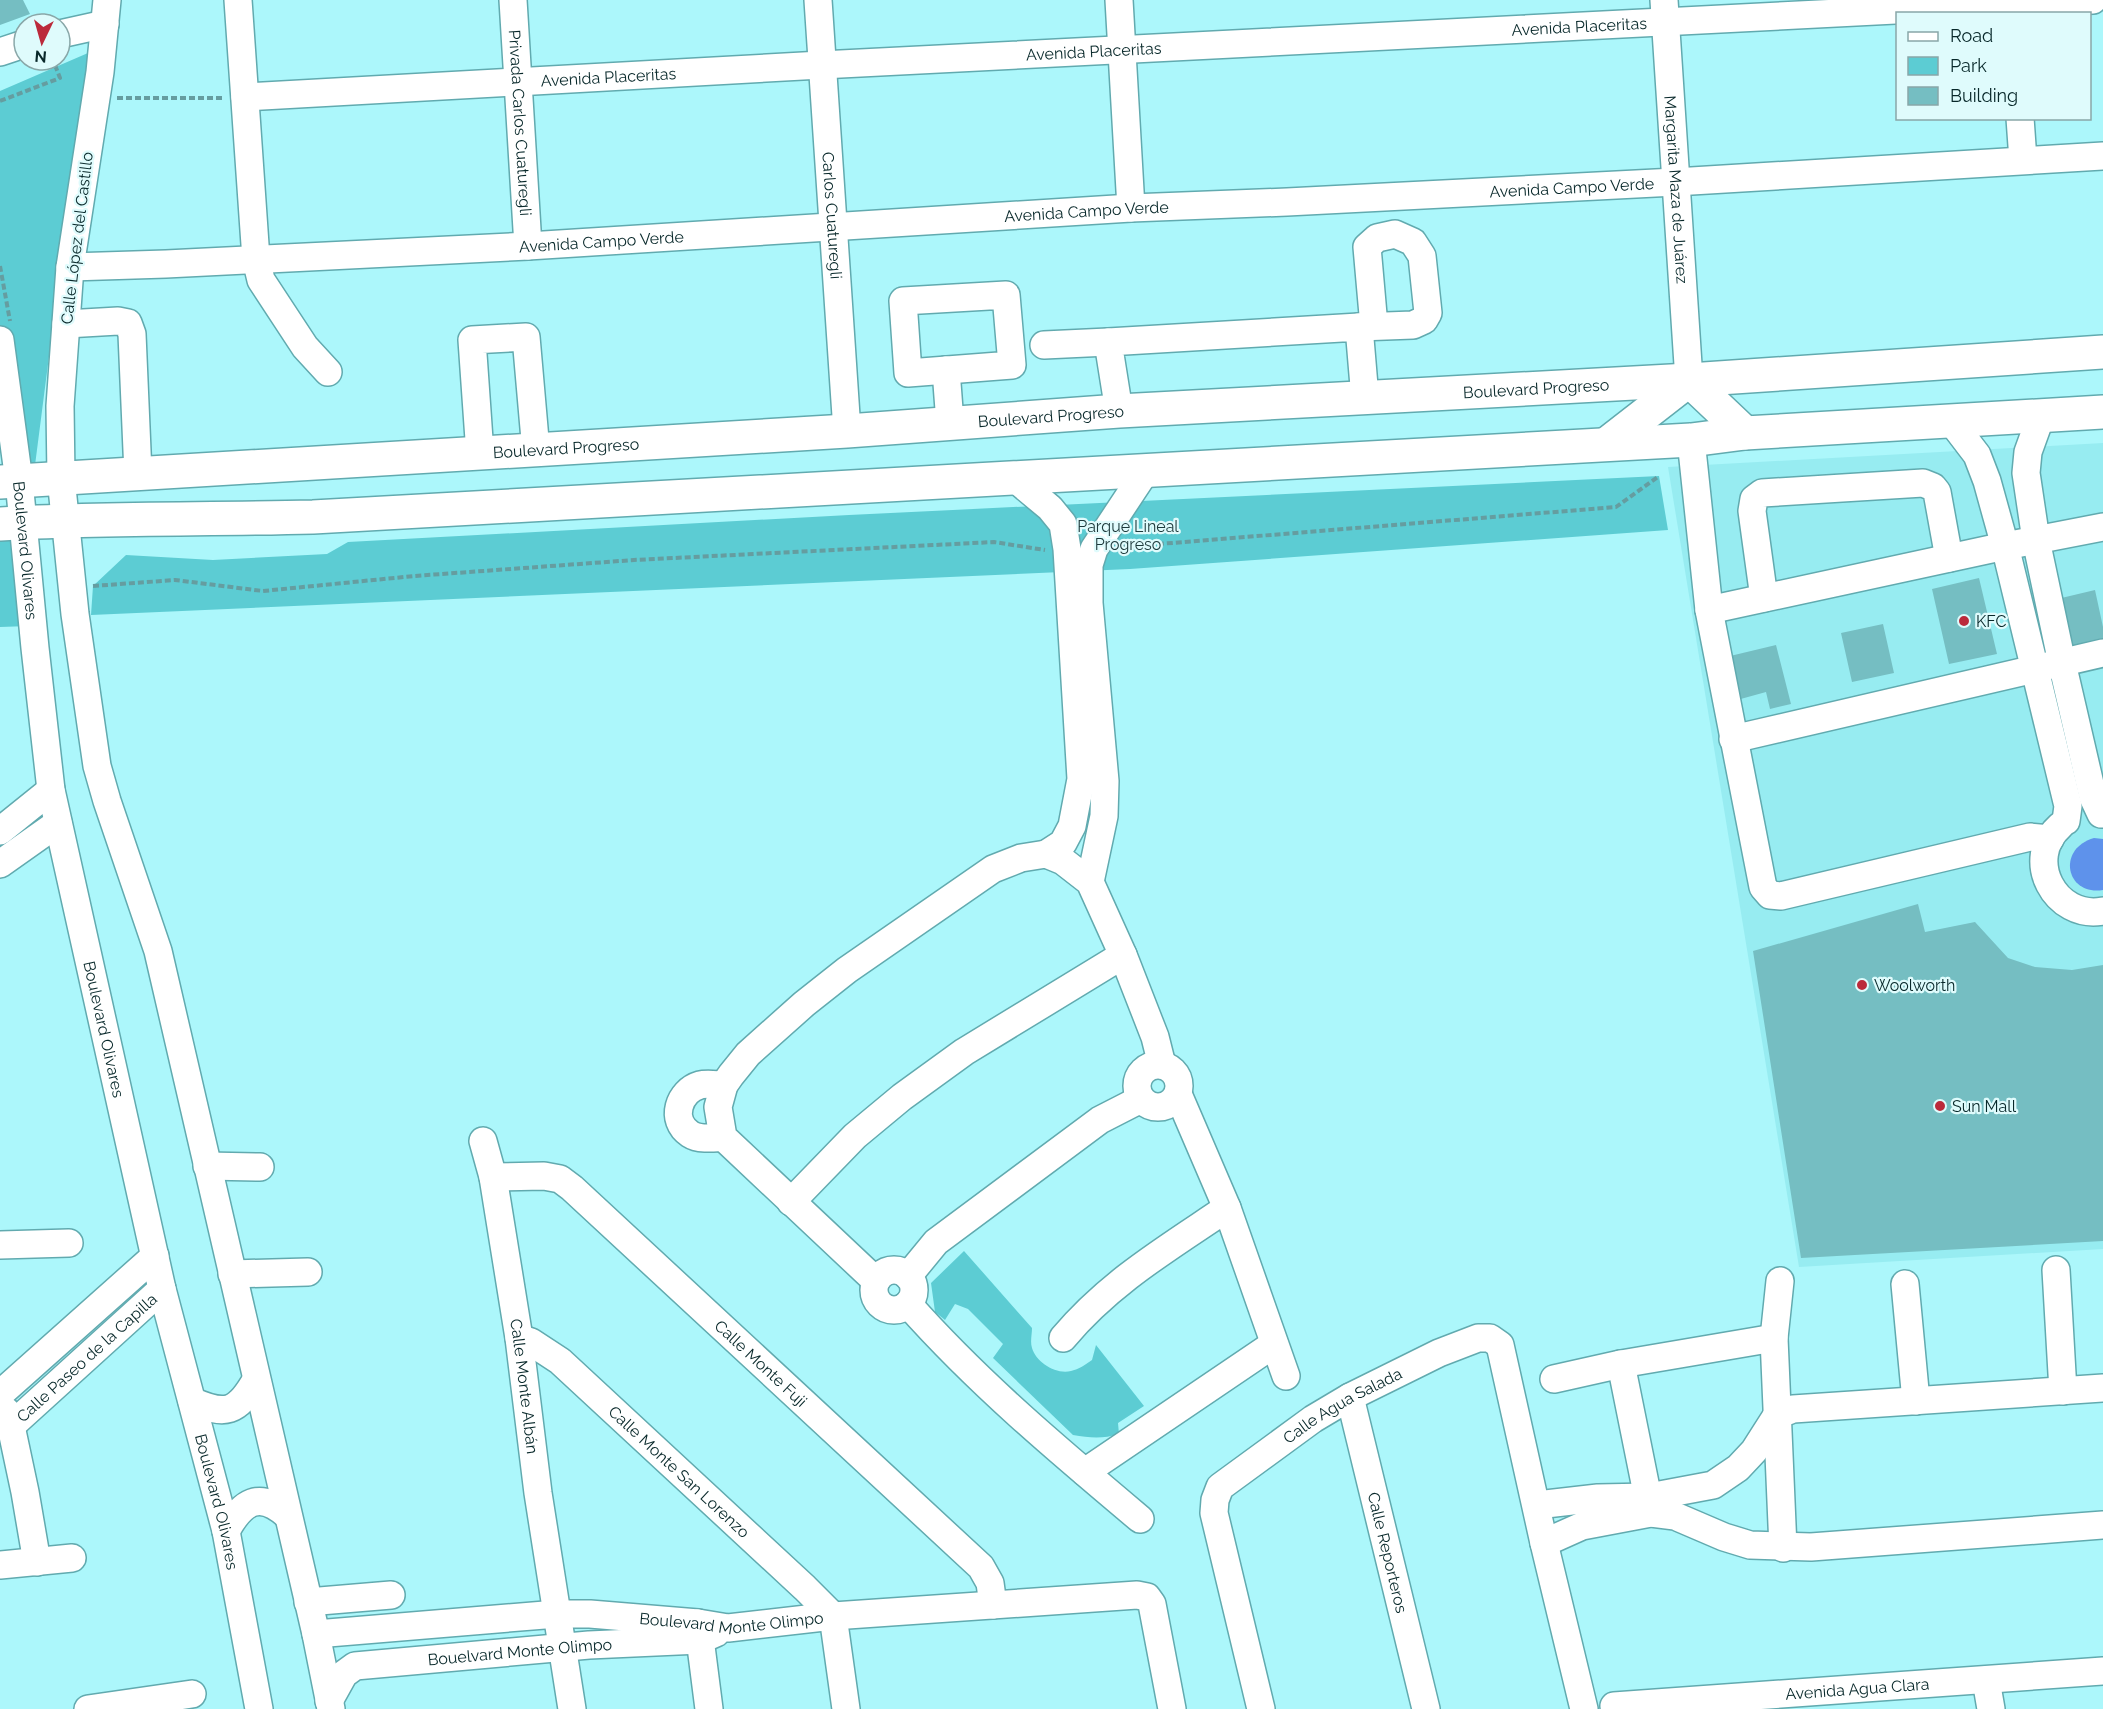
<svg xmlns="http://www.w3.org/2000/svg" width="2103" height="1709" viewBox="0 0 2103 1709" font-family="Raleway,sans-serif">
<style>
.built{fill:#97ecf1}
.green{fill:#5cccd3}
.water{fill:#5e92eb}
.building{fill:#75bec2}
.lines{fill:none;stroke-linecap:round;stroke-linejoin:round}
.minor-casing{stroke:#61aaaf;stroke-width:30}
.major-casing{stroke:#61aaaf;stroke-width:36}
.path{stroke:#659da0;stroke-width:4;stroke-dasharray:6 3;stroke-linecap:butt}
.minor{stroke:#fff;stroke-width:27}
.major{stroke:#fff;stroke-width:33}
.poi-dot{fill:#bb2a3b;stroke:#dffbfc;stroke-width:2}
.labels{text-anchor:middle;dominant-baseline:central;stroke-width:4.5;stroke-linejoin:round;paint-order:stroke}
.street-label{font-size:16px;fill:#08282a;stroke:#dffbfc}
.park-label{font-size:16px;fill:#1d393b;stroke:#dffbfc}
.poi-label{font-size:16px;fill:#08282a;stroke:#dffbfc;text-anchor:start}
</style>
<rect width="100%" height="100%" fill="#acf7fb"/>
<path class="built" d="M2103,443V1249L1799,1267L1668,467Z"/>
<path class="green" d="M88,53L34,473L0,358V91Z
M1659,476L1668,530L1130,569L91,615L93,586L126,555L213,560L327,554L348,542L849,515Z
M17,537L29,626L0,627V538Z
M964,1251L1032,1328C1032,1334 1030,1342 1032,1348C1036,1362 1056,1375 1071,1371C1079,1369 1085,1365 1092,1360L1096,1345L1144,1406L1118,1423L1119,1434C1103,1439 1090,1438 1073,1435L993,1358L1003,1344L968,1309L955,1304L945,1320L935,1312L931,1283Z"/>
<path class="water" d="M2094,838L2103,839V890C2066,896 2056,849 2094,838Z"/>
<path class="building" d="M0,0H23L30,14L0,25Z
M1979,578L1997,654L1949,664L1932,589Z
M2095,590L2103,627V645L2064,653L2053,600Z
M1883,624L1894,673L1852,682L1841,633Z
M1776,645L1791,704L1770,709L1766,692L1737,700L1726,657Z
M1918,904L1925,932L1975,922L2008,958L2035,967L2072,970L2103,965V1241L1801,1258L1753,951Z"/>
<g class="lines">
<g class="minor-casing">
<g id="minor">
<path d="M107,0L100,72L70,267L60,406L61,478L75,614L97,766L107,801L158,951L316,1634L331,1709"/>
<path d="M238,0L256,259L261,280L305,347L328,372"/>
<path id="s1" d="M513,0L528,246"/>
<path id="s2" d="M818,0L847,431"/>
<path d="M1119,0L1131,208"/>
<path id="s3" d="M1664,0L1689,380"/>
<path d="M60,34L105,24"/>
<path d="M0,52L24,44"/>
<path id="s4" d="M245,97L821,65L2093,0"/>
<path d="M2020,118L2023,160"/>
<path id="s5" d="M70,267L166,264L528,246L1131,208L1287,202L1675,182L2103,156"/>
<path d="M1006,295L1012,365L908,373L903,301Z"/>
<path d="M66,324L118,321L128,323L132,334L138,474"/>
<path d="M1359,327L1413,325L1424,320L1428,313L1422,256L1413,242L1395,234L1377,238L1367,247L1374,326"/>
<path id="s6" d="M0,340L19,481L35,648L51,790L162,1289L226,1531L259,1709"/>
<path d="M1044,345L1108,342"/>
<path d="M946,370L950,423"/>
<path d="M1119,411L1108,342L1359,327L1365,398"/>
<path d="M2041,416L2028,452L2026,473L2036,540L2062,663L2093,797L2101,814"/>
<path d="M1951,421L1977,455L1987,481L2005,546L2068,806L2066,821"/>
<path d="M1691,440L1709,610L1763,887L1770,895L1781,896L2030,837L2050,839"/>
<path d="M480,454L472,340L526,337L536,451"/>
<path d="M1764,598L1752,511L1754,499L1762,493L1923,483L1933,487L1937,492L1949,558"/>
<path d="M1709,610L2005,546L2103,527"/>
<path d="M1733,739L2103,653"/>
<path d="M2060,826C2023,859 2055,920 2103,911"/>
<path d="M0,831L51,790"/>
<path d="M1046,854L1063,861L1090,882L1123,955L1155,1037L1162,1065"/>
<path d="M0,864L58,823"/>
<path d="M1090,882L1104,816L1105,781L1089,603V565L1094,549L1147,469"/>
<circle cx="1158" cy="1086" r="21"/>
<path d="M1178,1094L1227,1208L1286,1376"/>
<path d="M723,1137C713,1138 699,1140 690,1134C669,1120 679,1091 700,1085C707,1083 717,1085 724,1085"/>
<path id="s7" d="M483,1141L493,1177L519,1338L538,1493L572,1709"/>
<path d="M207,1166L260,1167"/>
<path id="s8" d="M493,1177L544,1176L560,1179L572,1188L981,1567L990,1583L993,1605"/>
<path d="M791,1202L855,1136L902,1097L964,1052L1123,955"/>
<path d="M0,1245L69,1243"/>
<path d="M2056,1270L2063,1391"/>
<circle cx="894" cy="1290" r="20"/>
<path d="M232,1274L308,1272"/>
<path d="M908,1276L936,1242L1100,1120L1141,1099"/>
<path d="M876,1281L723,1137L718,1107L724,1085L731,1075L748,1054L804,1004L847,970L993,869L1021,858L1046,854L1063,843L1072,826L1081,779L1067,549L1063,524L1050,508L1013,477"/>
<path d="M1780,1281L1774,1338L1783,1548"/>
<path d="M1905,1284L1916,1401"/>
<path d="M908,1304C978,1383 1059,1451 1140,1519"/>
<path id="s9" d="M519,1338L531,1342L560,1361L805,1588L833,1616L846,1709"/>
<path d="M1063,1338C1110,1282 1168,1248 1227,1208"/>
<path d="M1621,1364L1651,1513"/>
<path d="M1554,1379L1621,1364L1774,1338"/>
<path d="M0,1394L155,1256"/>
<path id="s10" d="M1350,1397L1426,1709"/>
<path d="M192,1401C226,1416 237,1413 256,1380"/>
<path d="M6,1411L11,1426L25,1492L37,1562"/>
<path id="s11" d="M11,1426L162,1289"/>
<path d="M1085,1472L1274,1344"/>
<path d="M1537,1505L1598,1498L1649,1497L1713,1485L1738,1468L1754,1451L1777,1415L1793,1409L2103,1388"/>
<path d="M226,1531C242,1502 259,1490 287,1515"/>
<path d="M1544,1543L1582,1526L1651,1513L1675,1516L1724,1537L1750,1545L1811,1547L2103,1525"/>
<path d="M0,1565L72,1558"/>
<path d="M308,1602L391,1595"/>
<path d="M698,1623L709,1709"/>
<path id="s12" d="M316,1634L557,1614H590L698,1623L728,1628L833,1616L1137,1595L1147,1597L1152,1604L1172,1709"/>
<path d="M1986,1680L1991,1709"/>
<path id="s13" d="M329,1701L344,1674L355,1666L589,1645L700,1640L716,1633"/>
<path id="s14" d="M1614,1706L2103,1671"/>
<path d="M88,1709L192,1694"/>
<path id="s15" d="M1261,1709L1214,1513L1215,1500L1220,1487L1313,1419L1350,1397L1439,1353L1478,1338H1490L1500,1345L1544,1543L1584,1709"/>
</g>
</g>
<g class="major-casing">
<g id="major">
<path d="M1608,443L1689,380L1745,433"/>
<path id="s16" d="M0,482L847,431L1119,411L1689,380L2103,352"/>
<path d="M0,524C104,517 208,520 313,517L1691,440L1745,433L2103,412"/>
</g>
</g>
<path class="path" d="M117,98H224
M0,101L60,78L53,60
M0,266L10,321
M1122,547L1616,507L1659,476
M93,586L175,580L263,591L414,576L634,560L994,542L1045,550"/>
<use href="#minor" class="minor"/>
<use href="#major" class="major"/>
</g>
<g class="poi-dot">
<circle cx="1964" cy="621" r="6"/>
<circle cx="1862" cy="985" r="6"/>
<circle cx="1940" cy="1106" r="6"/>
</g>
<g class="labels">
<g class="street-label">
<text stroke="none"><textPath href="#s4" startOffset="1336">Avenida Placeritas</textPath></text>
<text stroke="none"><textPath href="#s4" startOffset="850">Avenida Placeritas</textPath></text>
<text stroke="none"><textPath href="#s4" startOffset="364">Avenida Placeritas</textPath></text>
<text stroke="none"><textPath href="#s1" startOffset="123">Privada Carlos Cuaturegli</textPath></text>
<text stroke="none"><textPath href="#s5" startOffset="1504">Avenida Campo Verde</textPath></text>
<text stroke="none"><textPath href="#s3" startOffset="190">Margarita Maza de Juárez</textPath></text>
<text stroke="none"><textPath href="#s5" startOffset="1018">Avenida Campo Verde</textPath></text>
<text stroke="none"><textPath href="#s2" startOffset="216">Carlos Cuaturegli</textPath></text>
<text transform="translate(77 238) rotate(-83)">Calle López del Castillo</text>
<text stroke="none"><textPath href="#s5" startOffset="532">Avenida Campo Verde</textPath></text>
<text stroke="none"><textPath href="#s16" startOffset="1539">Boulevard Progreso</textPath></text>
<text stroke="none"><textPath href="#s16" startOffset="1053">Boulevard Progreso</textPath></text>
<text stroke="none"><textPath href="#s16" startOffset="567">Boulevard Progreso</textPath></text>
<text stroke="none"><textPath href="#s6" startOffset="212">Boulevard Olivares</textPath></text>
<text stroke="none"><textPath href="#s6" startOffset="698">Boulevard Olivares</textPath></text>
<text stroke="none"><textPath href="#s11" startOffset="102">Calle Paseo de la Capilla</textPath></text>
<text stroke="none"><textPath href="#s8" startOffset="340">Calle Monte Fuji</textPath></text>
<text stroke="none"><textPath href="#s7" startOffset="249">Calle Monte Albán</textPath></text>
<text stroke="none"><textPath href="#s15" startOffset="376">Calle Agua Salada</textPath></text>
<text stroke="none"><textPath href="#s9" startOffset="210">Calle Monte San Lorenzo</textPath></text>
<text stroke="none"><textPath href="#s6" startOffset="1184">Boulevard Olivares</textPath></text>
<text stroke="none"><textPath href="#s10" startOffset="160">Calle Reporteros</textPath></text>
<text stroke="none"><textPath href="#s12" startOffset="417">Boulevard Monte Olimpo</textPath></text>
<text stroke="none"><textPath href="#s13" startOffset="210">Bouelvard Monte Olimpo</textPath></text>
<text stroke="none"><textPath href="#s14" startOffset="244">Avenida Agua Clara</textPath></text>
</g>
<g class="park-label">
<text x="1128" y="526">Parque Lineal<tspan x="1128" dy="18">Progreso</tspan></text>
</g>
<g class="poi-label">
<text x="1976" y="621">KFC</text>
<text x="1874" y="985">Woolworth</text>
<text x="1952" y="1106">Sun Mall</text>
</g>
</g>
<rect x="1896" y="12" width="195" height="108" fill="#dffbfc" stroke="#89a7a8" stroke-width="1.5"/>
<rect x="1908" y="32" width="30" height="9" fill="#ffffff" stroke="#89a7a8" stroke-width="1.5"/>
<text x="1950" y="42" font-size="18" fill="#08282a">Road</text>
<rect x="1908" y="57" width="30" height="18" fill="#5cccd3" stroke="#89a7a8" stroke-width="1.5"/>
<text x="1950" y="72" font-size="18" fill="#08282a">Park</text>
<rect x="1908" y="87" width="30" height="18" fill="#75bec2" stroke="#89a7a8" stroke-width="1.5"/>
<text x="1950" y="102" font-size="18" fill="#08282a">Building</text>
<g transform="translate(42 42) rotate(185)"><circle r="28" fill="#dffbfc" stroke="#89a7a8" stroke-width="1.5"/>
<path d="M0-4.5L10 22L0 15L-10 22Z" fill="#bb2a3b"/>
<text y="-9" font-size="16" font-weight="bold" text-anchor="middle" fill="#08282a">N</text>
</g>
</svg>
